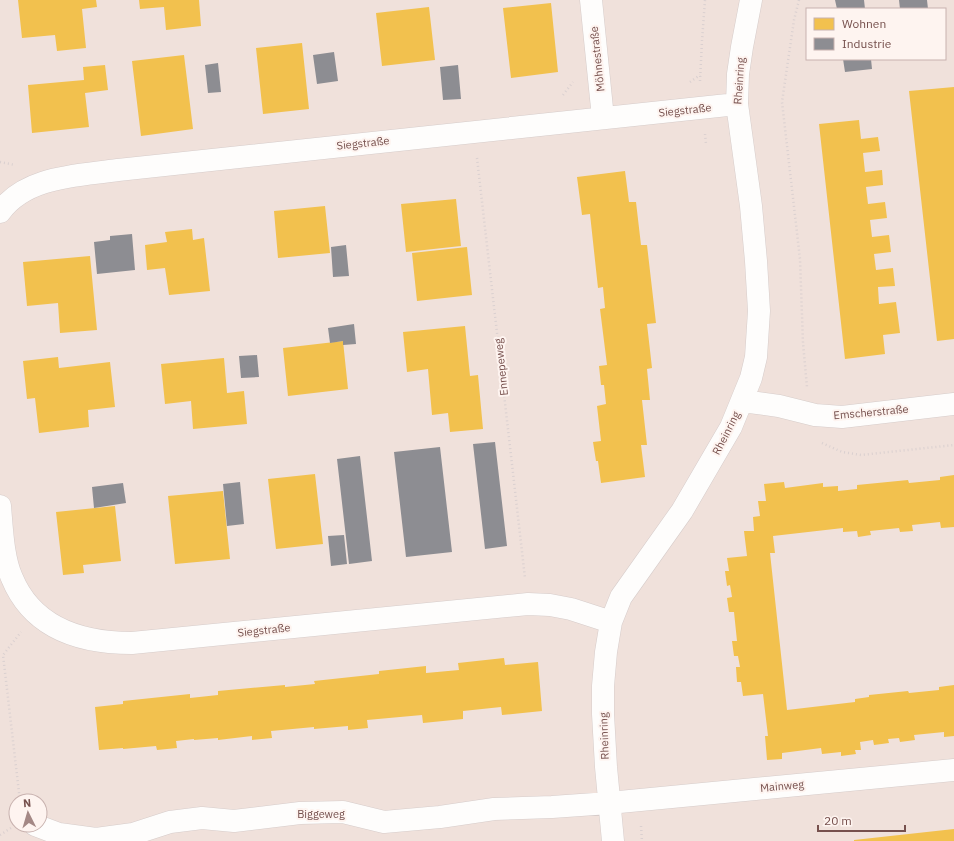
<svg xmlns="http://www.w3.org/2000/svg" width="954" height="841" viewBox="0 0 954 841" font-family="'IBM Plex Sans',sans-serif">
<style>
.residential{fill:#f0e1db;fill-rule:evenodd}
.homes{fill:#f2c14e}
.industry{fill:#8d8d92}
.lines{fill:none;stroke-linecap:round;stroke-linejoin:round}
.minor-casing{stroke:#d6ccca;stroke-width:23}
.path{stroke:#dad0d0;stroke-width:2.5;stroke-dasharray:1 3;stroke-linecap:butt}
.minor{stroke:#fefdfc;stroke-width:22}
.labels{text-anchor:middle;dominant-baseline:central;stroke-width:4;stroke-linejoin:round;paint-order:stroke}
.street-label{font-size:11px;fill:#76504d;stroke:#fef4f0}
</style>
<rect width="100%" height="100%" fill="#f8f0ed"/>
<path class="residential" d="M0,0H954V841H0ZM807,9H945V59H807ZM16,801H40V825H16Z"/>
<path class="homes" d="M18,0H96L97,7L82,9L86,48L57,51L55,35L22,38Z
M139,0H199L201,26L166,30L164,7L140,9Z
M551,3L558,72L511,78L503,8Z
M429,7L435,60L382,66L376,13Z
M302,43L309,109L263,114L256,48Z
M184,55L193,129L141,136L132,61Z
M105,65L108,90L85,93L89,127L32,133L28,85L84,80L83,67Z
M954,87V339L937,341L909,91Z
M859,120L861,139L878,137L880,151L863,153L865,172L882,170L883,185L866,187L868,204L885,202L887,218L870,220L872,237L889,235L891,252L874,254L876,270L893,268L895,286L878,287L879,304L896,302L900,333L883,335L885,354L845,359L819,124Z
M625,171L629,202H636L641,245H647L656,323L647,324L652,368L647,369L650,400H642L647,445H641L645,477L601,483L598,461H596L593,442L601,441L597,406L606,404L604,385H601L599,366L607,365L600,309L605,308L603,287L598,288L590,214L582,215L577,177Z
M456,199L461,246L406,252L401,204Z
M325,206L330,253L278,258L274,211Z
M192,229L193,240L204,238L210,291L169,295L165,268L147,270L145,245L167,242L165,232Z
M467,247L472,295L417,301L412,253Z
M90,256L97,330L60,333L58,303L27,306L23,262Z
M465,326L470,376L478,375L483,429L450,432L448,413L432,415L428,369L407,372L403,332Z
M343,341L348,389L288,396L283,348Z
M58,357L59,368L110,362L115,407L88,410L89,427L39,433L35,398L27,399L23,361Z
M224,358L227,393L244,391L247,424L193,429L191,401L165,404L161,364Z
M315,474L323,544L276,549L268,479Z
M954,475V527L941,528L940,522L912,525L913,531L900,532L899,528L870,531L871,535L858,537L857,531L843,532V528L773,536L775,553H770L787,710L855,702V699L869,697V695L908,691L909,693L939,690V687L954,685V736L944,737V732L914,735L915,740L900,742L899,738L888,739L889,743L874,745L873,740L860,742L861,750H855L856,754L841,756V752L822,754L821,748L782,753V759L767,760L765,736H768L763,694L743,696L741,682H737L736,667H740L738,656H734L732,641H737L734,612H729L727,598L732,597L730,585L727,586L725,571H729L727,558L747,556L744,531H754L753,517L760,516L758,501H766L764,484L784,482L785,488L823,483V487L838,486V491L857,489V485L908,480L909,483L940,480V477Z
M223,491L230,559L175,564L168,496Z
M115,506L121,561L83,565L84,573L63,575L56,512Z
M504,658L505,665L538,662L542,711L502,715L501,707L463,711V719L423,723L422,715L367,720L368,728L348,730V726L314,729V727L271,731L272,738L252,740V736L218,740V738L194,740V739L176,741L177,748L157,750L156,746L123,749V748L99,750L95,707L123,704V701L190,694V698L218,695V691L285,685V687L315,684L314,681L379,674V671L426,666V673L459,670L458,663Z
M954,829V841H854V840Z"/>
<path class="industry" d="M835,0H864L865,9H837Z
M899,0H927L928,9H900Z
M334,52L338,81L317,84L313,55Z
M843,59H871L872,69L845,72Z
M218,63L221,92L208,93L205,65Z
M458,65L461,99L443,100L440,67Z
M132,234L135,270L97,274L94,242L110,240V236Z
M346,245L349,276L333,277L331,247Z
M354,324L356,344L343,345V341L330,343L328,328Z
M257,355L259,377L241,378L239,356Z
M495,442L507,546L485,549L473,444Z
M440,447L452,552L406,557L394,452Z
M360,456L372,561L349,564L337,459Z
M240,482L244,524L227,526L223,484Z
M123,483L126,503L94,508L92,487Z
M344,535L347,564L331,566L328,536Z"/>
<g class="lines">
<g class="minor-casing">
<path id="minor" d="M591,0L603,118
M0,212C26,176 77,176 118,170L737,104
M742,401L779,406L815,415L842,417L954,404
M0,506C2,529 3,558 12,578C33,629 82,643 132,643L528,604L550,605L571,609L611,622
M35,825L59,834L96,839L133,834L170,822L202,818L234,821L300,813L343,812L384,822L440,817L494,809L552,807L609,803L954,770
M613,841L606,767L603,714V686L606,652L611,622L621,597L682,511L731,427L751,378L756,357L759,311L756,261L751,206L737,104L738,74L742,47L751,0"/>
</g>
<path class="path" d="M799,0L794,20L782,102L800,259L803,343L807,387
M700,81L702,41L705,0
M690,82L700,75
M563,95L573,82
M705,134L706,144
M477,158L525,578
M0,162L15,165
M822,443L842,452L861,455L954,445
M20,801L3,655L21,632
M641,826L642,841
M0,835L11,828"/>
<use href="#minor" class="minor"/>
</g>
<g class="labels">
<g class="street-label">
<text transform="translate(597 59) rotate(-96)">Möhnestraße</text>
<text transform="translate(739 81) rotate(-86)">Rheinring</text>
<text transform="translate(685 110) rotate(-6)">Siegstraße</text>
<text transform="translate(363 143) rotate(-6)">Siegstraße</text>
<text transform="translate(501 367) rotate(-96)">Ennepeweg</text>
<text transform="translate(871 412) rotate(-5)">Emscherstraße</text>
<text transform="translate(726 433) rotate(-63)">Rheinring</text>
<text transform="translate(264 630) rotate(-6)">Siegstraße</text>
<text transform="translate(604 736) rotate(-92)">Rheinring</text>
<text transform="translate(782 786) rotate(-5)">Mainweg</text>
<text x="321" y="814">Biggeweg</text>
</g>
</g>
<rect x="806" y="8" width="140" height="52" fill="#fef4f0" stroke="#c8b2af"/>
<rect x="814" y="18" width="20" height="12" fill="#f2c14e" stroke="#c8b2af"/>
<text x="842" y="28" font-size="12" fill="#76504d">Wohnen</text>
<rect x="814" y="38" width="20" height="12" fill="#8d8d92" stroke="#c8b2af"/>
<text x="842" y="48" font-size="12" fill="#76504d">Industrie</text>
<g transform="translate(28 813) rotate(355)"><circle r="19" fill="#fef4f0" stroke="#c8b2af"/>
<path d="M0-3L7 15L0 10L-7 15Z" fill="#a48885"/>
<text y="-6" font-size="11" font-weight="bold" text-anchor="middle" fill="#76504d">N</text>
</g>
<path d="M818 825v6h87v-6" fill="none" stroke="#76504d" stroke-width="2"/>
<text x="824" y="825" font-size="12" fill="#76504d" stroke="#fef4f0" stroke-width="3" paint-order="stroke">20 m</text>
</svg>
